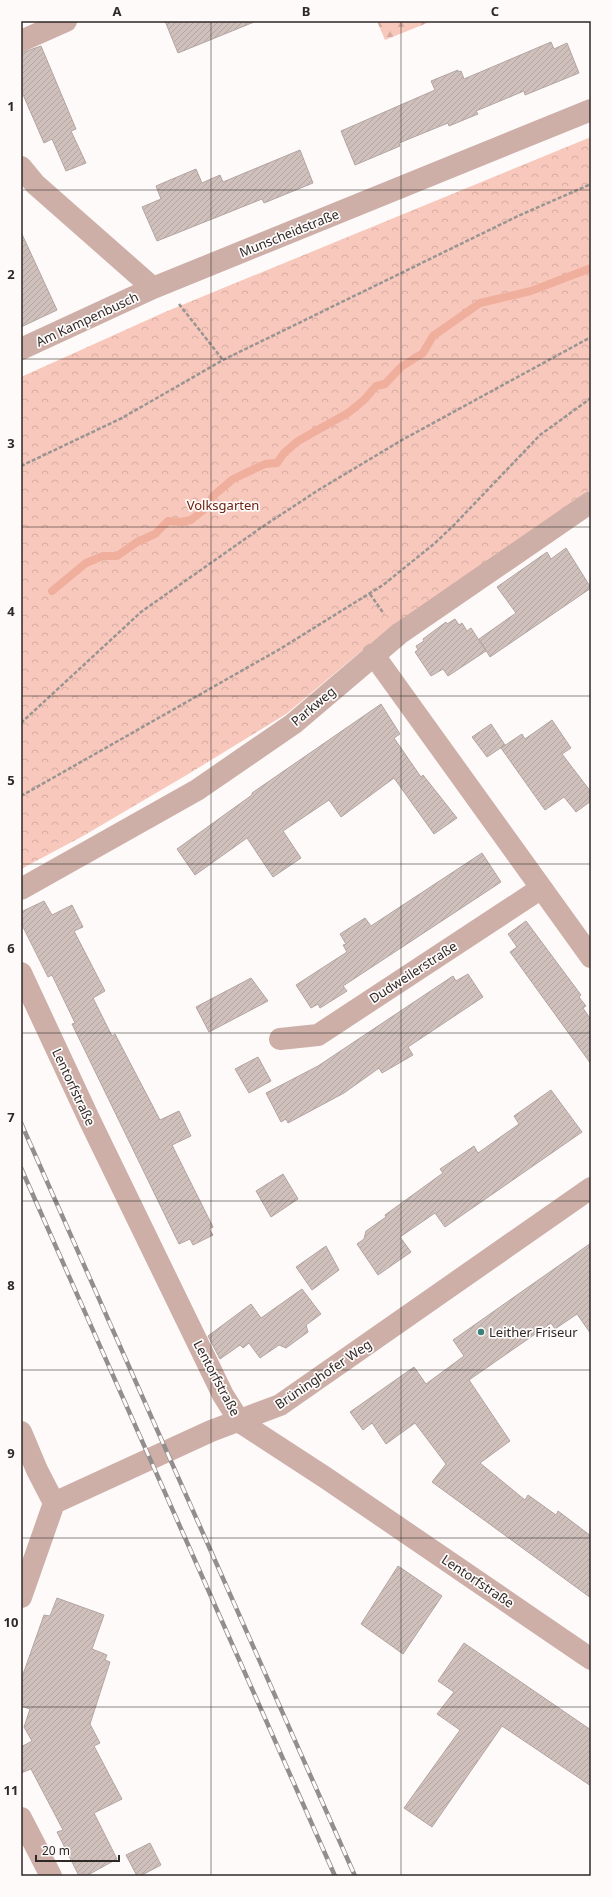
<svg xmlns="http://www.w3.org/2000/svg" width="612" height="1897" viewBox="0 0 612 1897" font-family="'Noto Sans',sans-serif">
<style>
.forest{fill:url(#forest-firs)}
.park{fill:url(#park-crowns)}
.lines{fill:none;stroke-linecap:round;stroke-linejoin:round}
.stream{stroke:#f0ae9d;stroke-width:8}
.building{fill:url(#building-hatch);stroke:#b4a5a2}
.path{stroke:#999593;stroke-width:2.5;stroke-dasharray:4 2;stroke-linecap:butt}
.minor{stroke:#cdafa8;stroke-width:22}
.rail-casing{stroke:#928e8d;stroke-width:4.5}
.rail{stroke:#fdfaf9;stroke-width:3;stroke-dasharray:9;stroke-linecap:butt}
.grid{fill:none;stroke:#2e2927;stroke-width:1;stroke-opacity:0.55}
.poi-dot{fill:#3a8178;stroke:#fdfaf9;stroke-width:1.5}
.labels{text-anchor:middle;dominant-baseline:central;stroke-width:3.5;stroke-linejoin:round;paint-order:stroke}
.street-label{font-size:13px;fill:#2e2927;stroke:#fdfaf9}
.park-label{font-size:13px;fill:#6d220f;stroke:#fdfaf9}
.poi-label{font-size:13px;fill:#2e2927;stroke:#fdfaf9;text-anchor:start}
.neatline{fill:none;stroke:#2e2927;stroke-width:1.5}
.grid-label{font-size:13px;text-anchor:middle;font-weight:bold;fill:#2e2927}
</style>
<defs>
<pattern id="forest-firs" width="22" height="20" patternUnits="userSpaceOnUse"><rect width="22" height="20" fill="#f9c8bc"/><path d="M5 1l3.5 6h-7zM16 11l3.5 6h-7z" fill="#d6aca2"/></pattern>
<pattern id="park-crowns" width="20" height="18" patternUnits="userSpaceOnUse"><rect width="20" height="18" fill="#f9c8bc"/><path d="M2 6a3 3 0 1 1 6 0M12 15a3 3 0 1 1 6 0" fill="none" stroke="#d6aca2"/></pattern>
<pattern id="building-hatch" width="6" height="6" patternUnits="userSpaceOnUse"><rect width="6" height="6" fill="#cfc0bc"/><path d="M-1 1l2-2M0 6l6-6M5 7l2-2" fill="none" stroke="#b2a5a2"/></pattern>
</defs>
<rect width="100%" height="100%" fill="#fdfaf9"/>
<path class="forest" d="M377,21H432L385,40Z"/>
<path class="park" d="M591,137V489L370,644L286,714L190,773L83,836L21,869V377L165,312Z"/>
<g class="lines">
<path class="stream" d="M52,591L86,563L103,556H117L137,542L155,534L168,521L181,522L191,520L206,508L213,496L233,479L265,464L277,463L284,453L298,441L348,413L364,400L376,386L385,384L401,367L423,353L433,336L480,303L531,291L591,268"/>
</g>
<path class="building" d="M165,21H254V22L178,53Z
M551,42L554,49L567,43L579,73L525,95L524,91L476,111L478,114L449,126L448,123L399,143L400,146L355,165L341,131L435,90L431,81L458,70V72L461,71L464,79Z
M41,46L76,129L71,131L86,163L66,171L52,139L44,143L21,90V53Z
M300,150L313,183L264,203L262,199L157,241L142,207L161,199L156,186L196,169L202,183L220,175L223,182Z
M21,232L57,310L21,327Z
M566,548L591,588L490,657L479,639L516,613L497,587L547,552L551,559Z
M455,619L459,625L462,623L467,631L471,628L486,651L448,676L443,669L431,676L415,652L418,650L416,646L424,641L423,639L446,622L447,624Z
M381,704L400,734L394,738L421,777L423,775L457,818L434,834L394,778L341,817L329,800L283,831L301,858L273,877L247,838L195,875L177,849L252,795V793Z
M552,720L571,748L562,754L591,792V801L576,812L564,797L545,810L501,748L522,734L525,739Z
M491,724L505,745L487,757L472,737Z
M482,853L501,882L343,986L347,991L320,1008L318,1004L311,1008L296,985L347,952L343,945L346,944L340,934L365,918L371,926Z
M44,901L52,915L72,905L83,927L74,931L105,991L93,998L112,1036L115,1034L160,1120L179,1111L191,1136L172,1145L213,1227L209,1229L213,1235L193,1245L190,1239L179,1244L72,1024L75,1023L52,975L48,977L21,923V912Z
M526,921L581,995L579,997L586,1006L583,1008L591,1020V1064L510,952L517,947L508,934Z
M468,974L483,997L408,1047L413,1055L382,1073L379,1068L344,1093L288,1123L286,1119L281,1122L266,1093L318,1066L453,976L456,981Z
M251,978L268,1001L209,1032L196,1007Z
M258,1057L271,1081L249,1093L235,1069Z
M551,1090L582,1132L445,1227L435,1213L400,1237L411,1252L378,1275L357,1244L364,1239L366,1231L386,1217L385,1215L443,1173L440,1169L474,1146L478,1153L519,1124L514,1116Z
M283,1174L298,1199L271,1217L256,1191Z
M591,1243V1334L577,1314L555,1329L551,1323L469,1380L510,1441L480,1463L525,1500L528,1495L556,1515L558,1511L591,1536V1598L432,1482L446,1464L415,1423L386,1444L372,1423L363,1430L350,1412L414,1367L426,1384L464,1356L453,1340Z
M326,1246L339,1270L312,1290L296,1267Z
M302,1289L321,1314L306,1325L308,1332L286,1348L279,1345L260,1358L249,1343L243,1348L240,1345L220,1359L208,1336L251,1304L261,1318Z
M398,1566L442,1596L403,1654L361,1624Z
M57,1598L104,1615L92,1649L107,1655L105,1660L110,1662L90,1724L100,1743L94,1746L122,1799L94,1813L117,1859L86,1876H79L57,1832L63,1830L31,1769L21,1773V1747L32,1741L24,1727L30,1709L21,1706V1680L44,1615L50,1616Z
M464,1643L591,1730V1786L502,1726L432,1827L404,1808L460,1730L437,1714L454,1692L438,1681Z
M150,1843L161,1865L140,1876H137L126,1855Z"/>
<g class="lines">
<path class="path" d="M179,304L223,360
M21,466L122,418L223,360L518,216L591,184
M370,594L384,614
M21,723L141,612L262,527L320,489L402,440L591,337
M21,796L280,649L383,585L434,544L454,525L540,435L591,398"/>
<path class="minor" d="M21,41L66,21
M21,167L35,184L153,288L591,110
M21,349L153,288
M373,654L591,957
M21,889L197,790L293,724L399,634L591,502
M21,973L90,1121L223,1395L240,1422L326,1478L591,1659
M280,1039L318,1035L540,889
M21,1432L37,1470L54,1503
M21,1597L54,1503L211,1431L280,1405L591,1188
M21,1818L51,1876"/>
<g class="rail-casing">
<path id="rail" d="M21,1123L355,1876
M21,1168L335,1876"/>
</g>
<use href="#rail" class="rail"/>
</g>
<path class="grid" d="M211,21V1876M401,21V1876M21,190H591M21,359H591M21,527H591M21,696H591M21,864H591M21,1033H591M21,1201H591M21,1370H591M21,1538H591M21,1707H591"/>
<circle class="poi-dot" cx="481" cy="1332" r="4"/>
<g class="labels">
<g class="street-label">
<text transform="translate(289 233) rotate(-22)">Munscheidstraße</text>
<text transform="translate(87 319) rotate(-25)">Am Kampenbusch</text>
<text transform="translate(313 706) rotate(-40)">Parkweg</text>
<text transform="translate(413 972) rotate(-33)">Dudweilerstraße</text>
<text transform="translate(74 1087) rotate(65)">Lentorfstraße</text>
<text transform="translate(323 1374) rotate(-34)">Brüninghofer Weg</text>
<text transform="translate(217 1378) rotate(62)">Lentorfstraße</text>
<text transform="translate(478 1581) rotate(34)">Lentorfstraße</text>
</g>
<g class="park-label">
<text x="223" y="505">Volksgarten</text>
</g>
<g class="poi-label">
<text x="489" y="1332">Leither Friseur</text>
</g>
</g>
<rect width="612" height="1897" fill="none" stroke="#fdfaf9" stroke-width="44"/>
<path d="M36 1855v6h83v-6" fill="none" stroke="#2e2927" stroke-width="2"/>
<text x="42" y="1855" font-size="12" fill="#2e2927" stroke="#fdfaf9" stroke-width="3" paint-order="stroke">20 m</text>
<rect x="22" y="22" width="568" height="1853" class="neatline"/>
<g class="grid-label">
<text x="117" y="16">A</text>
<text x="306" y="16">B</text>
<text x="495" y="16">C</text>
<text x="11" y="111">1</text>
<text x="11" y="279">2</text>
<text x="11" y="448">3</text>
<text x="11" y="616">4</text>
<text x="11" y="785">5</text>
<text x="11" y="953">6</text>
<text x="11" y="1122">7</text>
<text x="11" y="1290">8</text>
<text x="11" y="1458">9</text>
<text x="11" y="1627">10</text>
<text x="11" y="1795">11</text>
</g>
</svg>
